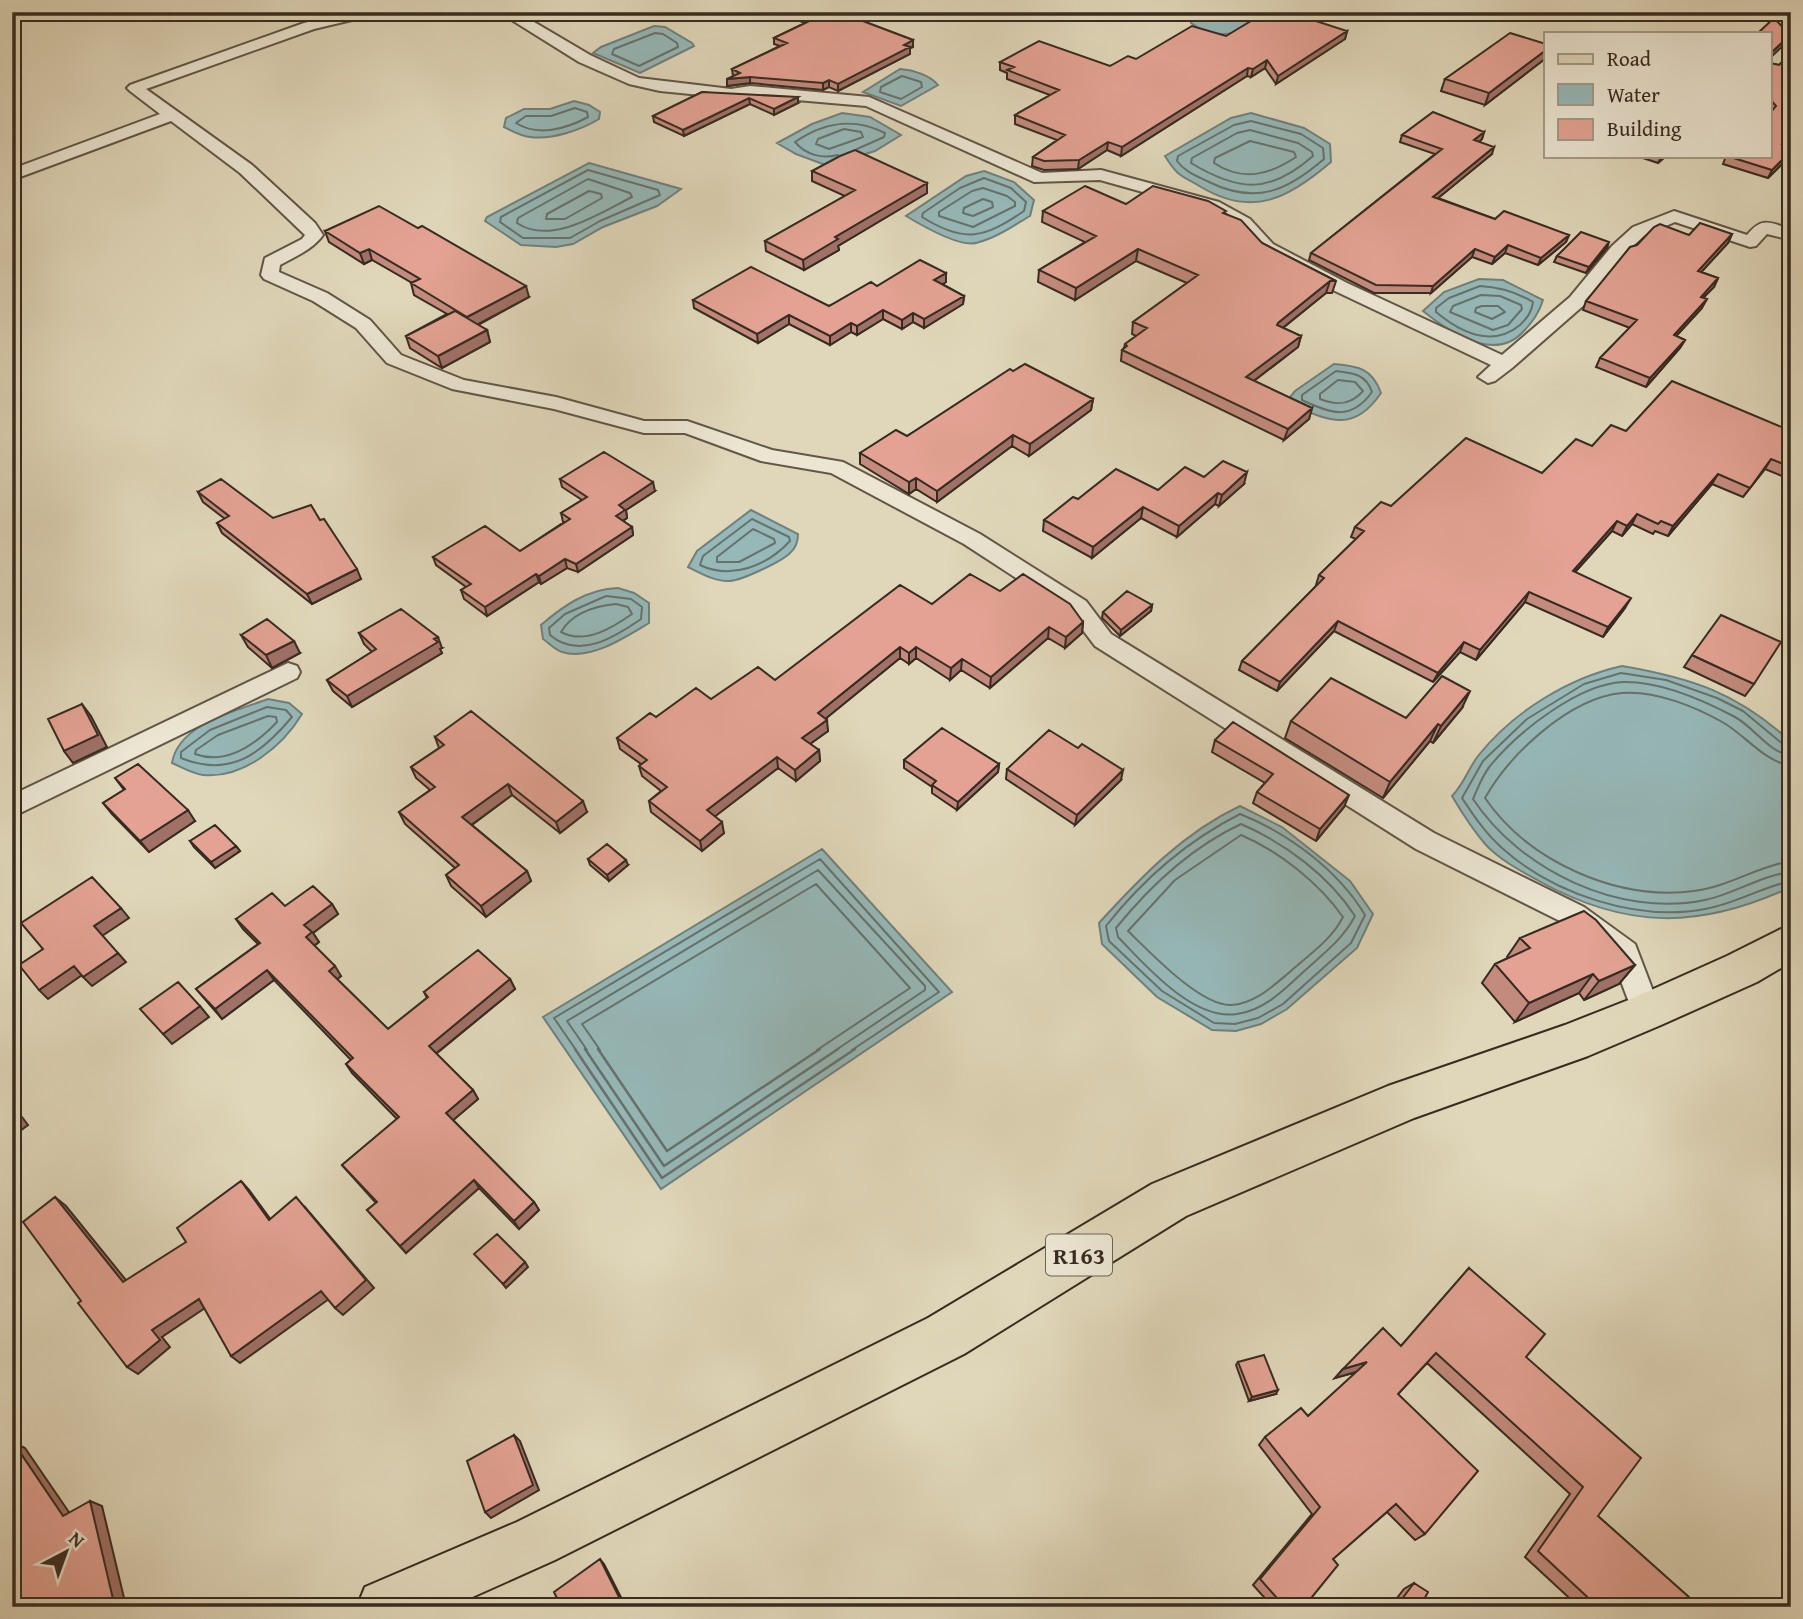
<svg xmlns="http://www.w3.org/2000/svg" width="1803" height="1619" viewBox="0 0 1803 1619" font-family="'Gentium Book Plus',serif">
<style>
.water{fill:#96b8b8;stroke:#70807c;stroke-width:2}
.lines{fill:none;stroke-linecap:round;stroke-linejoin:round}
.shore-far1{stroke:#66726c;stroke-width:2}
.shore{stroke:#66726c;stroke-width:2.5}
.minor-casing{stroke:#615647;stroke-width:4}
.primary-casing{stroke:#372b21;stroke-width:4}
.minor{fill:#ebe5d2;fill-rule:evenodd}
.primary{fill:#e0d7ba;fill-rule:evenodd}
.wall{fill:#c38b7e;stroke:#372b21;stroke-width:2}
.shaded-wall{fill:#9f7167;stroke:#372b21;stroke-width:2}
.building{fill:#e3a293;stroke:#372b21;stroke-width:2}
.labels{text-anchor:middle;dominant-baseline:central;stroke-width:6;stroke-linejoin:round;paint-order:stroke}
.shield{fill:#ebe5d2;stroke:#6d6356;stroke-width:2}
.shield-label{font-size:24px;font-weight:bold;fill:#372b21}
</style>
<rect width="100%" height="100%" fill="#e0d7ba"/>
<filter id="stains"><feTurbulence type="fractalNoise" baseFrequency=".00286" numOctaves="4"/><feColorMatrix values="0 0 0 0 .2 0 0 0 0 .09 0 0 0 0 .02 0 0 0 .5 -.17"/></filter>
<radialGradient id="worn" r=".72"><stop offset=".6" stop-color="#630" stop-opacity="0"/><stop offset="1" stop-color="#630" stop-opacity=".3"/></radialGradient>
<path class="water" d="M1196,12H1255L1256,14C1243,39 1211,39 1191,23V17Z
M654,26L665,27L692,43L694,46L640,73L593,53L601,47Z
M900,69C913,70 930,75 938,85L901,106L863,92Z
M574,101L589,105L600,112L599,119C581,130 552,140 530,137C521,136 512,131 504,127L506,118L524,109H550Z
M842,113L870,117L901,135L875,151L828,166L796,154L777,143L812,124Z
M1251,113L1304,128L1330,144L1331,162C1289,198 1253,218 1201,187C1181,175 1178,177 1165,156L1231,118Z
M589,163L681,189L657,206L603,227L573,244L556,247L521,245L485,221L487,217Z
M984,171L1014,182L1034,200L1030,216C1013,226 996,238 976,243C959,247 921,225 906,216L966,176Z
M1479,279L1503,280L1543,300C1539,313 1533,321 1523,332C1494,363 1449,332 1423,311L1444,292Z
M1334,364C1358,366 1372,368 1381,393C1352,436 1325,419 1286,402L1295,391Z
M751,510L798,534C798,541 796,548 790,553C781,562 742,580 730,581C715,582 700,573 688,567L697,551Z
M618,588L634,593L649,603V623C626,637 590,661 562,652C555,650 549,643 543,639L541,625C563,606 587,589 618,588Z
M1622,666C1692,678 1738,693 1791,742V887C1701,929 1627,930 1539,881C1521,871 1500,860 1486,845C1473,830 1462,813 1452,796C1464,784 1468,769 1478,756C1513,712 1568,678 1622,666Z
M268,699L289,703L302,714C283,746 243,779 203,775C193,774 181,767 172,763C178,724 236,711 268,699Z
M1240,806L1282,827L1350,881L1373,914L1357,948L1287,1009L1261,1024L1236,1031L1212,1030L1157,997L1102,944L1099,923C1141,877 1183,833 1240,806Z
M822,849L952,992L661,1189L543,1017Z"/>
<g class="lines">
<path class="shore-far1" d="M655,33L663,34L677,43L678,47L639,66L612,54L614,49Z
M902,76L921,82L922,87L901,99L880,92L881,87Z
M575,108L587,112L588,117C566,129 538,137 516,123L526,116H551Z
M1251,121L1301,134L1323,148L1324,159C1287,191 1256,205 1209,182C1197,176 1185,172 1177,161L1178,156L1234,125Z
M844,129L861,132L863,137L829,149L816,144L818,139Z
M1250,130L1298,143L1312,152L1313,156C1270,194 1239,192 1191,163L1192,158L1237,133Z
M1250,141L1294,152L1296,157C1269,175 1243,182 1214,163L1215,158Z
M838,155C822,159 806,155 795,142C824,122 853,117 885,133L884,137L857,149
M588,170L658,190L660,195L600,221L570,238H523L500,222L501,217Z
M984,178L1011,188L1026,202L1024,211C984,238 965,244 922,217L923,213L960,188Z
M588,179L630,193L632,197C600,213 551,246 517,223L518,218Z
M983,188L1007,196L1015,202V206L973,227L939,216V212L972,191Z
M589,191L601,194L602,198L565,219H546L547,214Z
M983,199L992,202L993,207L973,216L963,213L964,208Z
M1480,286C1500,287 1516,292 1533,302C1532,312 1527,318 1520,325C1492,348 1460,332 1436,312V308L1449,298Z
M1481,295L1500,296L1521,305L1522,309L1508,325L1493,330L1450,312L1453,306Z
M1482,306H1498L1505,312L1492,319L1475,312L1476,308Z
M1336,371C1353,373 1366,374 1372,392C1351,421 1331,414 1302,400V395Z
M1338,380L1355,382L1363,391C1351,405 1337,406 1320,399V394Z
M752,519L789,537L790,541C767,566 731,580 700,565L703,556Z
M753,529L774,539L775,543L739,562H717V557Z
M606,596L631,599L642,607L641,619C615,637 579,660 550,635L549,628L565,614Z
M616,604L628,607L632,614C612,628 585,645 561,632C572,613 596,606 616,604Z
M267,707L286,710L292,717C261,754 230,778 181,758V752L210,730Z
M268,716L276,717L277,722C256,744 227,766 195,754L196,750L218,735Z
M1791,747L1784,745L1743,711L1717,698L1666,680L1621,673L1584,684L1527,719L1483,761L1462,798C1474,816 1485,833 1502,848C1553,894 1637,922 1705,909C1735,904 1762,887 1791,881
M1791,756C1767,751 1755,728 1735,717C1703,700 1660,681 1623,682C1578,684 1518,732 1490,766C1482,776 1478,788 1473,799C1520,870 1619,918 1705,900C1734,894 1762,875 1791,872
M1791,766C1764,761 1747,737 1724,723C1696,707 1655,690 1622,693C1569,698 1510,754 1485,798C1529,862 1617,901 1694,891C1728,887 1758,866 1791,861
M1240,814C1288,833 1338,870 1365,915L1351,943L1283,1004L1258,1018L1235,1024L1214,1023L1162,991L1109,941L1106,926C1143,879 1187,841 1240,814Z
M1241,824C1285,843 1329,876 1355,916C1342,941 1320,956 1300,975C1282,992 1262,1011 1237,1014C1193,1021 1145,965 1118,937L1116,928C1150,886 1192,847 1241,824Z
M1241,835C1279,851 1319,883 1343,917C1332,939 1310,954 1291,971C1274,985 1255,1004 1231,1005C1200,1006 1150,952 1128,931L1175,880Z
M576,1050L554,1018L820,859L939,992L852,1050
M587,1050L567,1021L818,870L925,986V990L836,1050
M600,1050L582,1024L816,884L910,988L817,1050"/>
<path class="shore" d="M575,1049L662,1178L855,1049
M585,1049L664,1166L838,1049
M598,1049L667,1151L820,1049"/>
<g class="minor-casing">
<path id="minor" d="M349,12H375L373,15L314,29L146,89L252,165L315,223L323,235C312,250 296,256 280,265L279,272L327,293L370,320L401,355L464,380L556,397L644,421H687L772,450L843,462L980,534L1086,601L1111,634L1434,833L1584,907L1635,944L1661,1012L1656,1021L1646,1025L1636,1021L1613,960L1564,923L1416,849L1095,646L1070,613L964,544L831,473L761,461L685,433H644L554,409L452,389L387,363L356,328L313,301L264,279L261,275L265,258L302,239L305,235L240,173L171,121L12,180V169L160,114L130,91L127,88L130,85L304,23Z
M499,12H517L590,55L639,78L731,89L750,86L869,97L1042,173L1101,170L1219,202L1250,219L1273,244L1347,283L1502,355L1570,297L1612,246L1633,227L1674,211L1747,235C1763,216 1769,223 1791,229V240L1767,234L1756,246L1750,247L1675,222L1645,235L1624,254L1584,305L1512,368L1495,381L1488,383L1478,377L1491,365L1335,291L1261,252L1238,227L1207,210L1100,180L1034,182L866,106L750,96L731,98L660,91L629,84L579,62Z
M288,663L297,666L300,672L297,678L12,817V795Z"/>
</g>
<g class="primary-casing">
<path id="primary" d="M1791,924V962L1757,982L1661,1025L1588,1056L1414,1118L1186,1216L964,1354L555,1560L450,1607H357L365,1587L517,1522L928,1318L1152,1184L1388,1086L1565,1025L1631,999L1727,956Z"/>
</g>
<use href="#minor" class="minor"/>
<use href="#primary" class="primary"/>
</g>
<path class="wall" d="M777,12H839L913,40V47L910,48V54L838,91L829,87L823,90L750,83L727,86L733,76L732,69L780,46L774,44V38L805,23Z
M1292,12H1321L1311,18Z
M1752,12H1791V27L1784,21Z
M1347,31L1345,39L1276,84L1265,68L1251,77L1247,76L1121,156L1107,150L1078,169L1044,170L1032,166L1033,157L1057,140L1015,124V115L1050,95L1007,79V73L1000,70V62L1110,66L1226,36Z
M1546,44V58L1485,105L1441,91L1445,79Z
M1791,54V138L1784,145L1791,151L1790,156L1768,178L1723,164L1726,156L1771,112L1770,111V63L1779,65Z
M702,92L798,103L774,115L750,104L684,136L654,122L653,116Z
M1484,132L1482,139L1479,142L1492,154L1438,198L1495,219L1569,235L1566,242L1538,265L1505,253L1492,264L1472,257L1431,293H1374L1309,260L1311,253L1435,154L1400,142L1402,135Z
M1637,156H1666L1658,163Z
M812,171L927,183V193L838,246L839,250L804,270L766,251L765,241L845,196L812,181Z
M1126,204L1225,213L1262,243L1336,281L1332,293H1326L1283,328L1301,336L1298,347L1254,381L1312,408L1309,419L1284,440L1121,361L1122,350L1124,348L1125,344L1136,336L1132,334L1133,322L1187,283L1136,261L1075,300L1038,282L1039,270L1085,242L1042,222L1043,211Z
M325,231L529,297L478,325L487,330L490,342L442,368L410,348L406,336L447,314L414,295L411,283H412L372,260L364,264L329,242Z
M1732,234L1728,243L1701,272L1718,278L1714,287L1703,298L1702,308L1676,336L1685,340L1680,348L1646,387L1596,367L1600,358L1630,328L1583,310L1586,301L1637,245L1689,235Z
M1607,248L1586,273L1554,262L1557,256Z
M946,273V282L942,284L964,296L963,304L924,328L913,322L902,329L883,319L857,335L851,332L830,345L789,324L758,343L694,308L693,300L829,306L877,286Z
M1013,371L1093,399L1091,410L1029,456L1012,446L937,502L916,489L909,494L860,464V453L907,436Z
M1626,431H1791V473L1787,478L1765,469L1743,497L1712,484L1668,536L1655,531L1653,534L1632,524L1622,536L1612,531L1575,572L1625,608L1603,637L1525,602L1476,660L1460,652L1433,682L1334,631L1277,691L1239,670L1242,661L1317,585H1316L1319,575L1356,539L1351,537L1355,527L1391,506L1542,473L1592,446Z
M1204,477L1244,484L1219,506L1215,504L1177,537L1141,518L1092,558L1043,531L1044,520L1078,499L1158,490Z
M560,479L655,491L626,510L627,518L623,521L632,527L633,535L578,572L567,568L541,584L539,582L487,616L464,599L461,590L466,587L436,565L433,557L520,551L564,522H563L561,513L582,500L562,487Z
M198,492L273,518L320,520L361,579L312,604L222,533L217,523L225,519L203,502Z
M1000,591L1083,622L1082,633L1065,648L1048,638L990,688L961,670L950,680L916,658L909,664L900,658L825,719L828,731L810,744L819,750L820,761L796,781L778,768L715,816L724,833L702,851L651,812L649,801L661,791L642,776L639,766L641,764L620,749L617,738L656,717L775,680L932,604Z
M1152,605L1151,611L1120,636L1102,618L1103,612Z
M359,633L442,648L440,649L442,653L352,707L333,691L327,680L372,652L364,644Z
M241,635L300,653L272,668L248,647Z
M1692,655L1754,684L1745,696L1684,667Z
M1462,708L1433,743L1430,741L1383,798L1285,738L1291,721L1406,718Z
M435,737L587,812L560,833L512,795L472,825L527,871L531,881L486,917L451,886L446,875L455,868L405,824L399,812L430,790L416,778L411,767L439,748Z
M1215,740L1344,807L1316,841L1253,803L1257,792L1265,783L1212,752Z
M904,760L999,764L998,772L957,810L932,793V787L904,768Z
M1007,769L1121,780L1075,825L1006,779Z
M115,778L195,821L149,852L112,814L103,803L124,790Z
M190,841L236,846L240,851L215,868L194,847Z
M588,859L628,865L609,881L590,865Z
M332,904L338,914L313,933L319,942L314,946L341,976L337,979L388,1029L427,998L424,992L510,979L515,989L436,1054L473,1090L478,1099L453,1120L534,1202L539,1210L519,1229L479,1188L406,1253L367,1210L376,1203L342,1165L397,1119L352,1073L346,1064L351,1060L274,980L222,1019L196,989L258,944L243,929L236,919Z
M1520,938L1635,965L1619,984L1584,1000L1579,993L1515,1022L1482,983L1495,964L1508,958L1507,957Z
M1469,1268L1526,1357L1598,1516L1700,1607H1579L1525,1557L1570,1494L1427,1363L1398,1394L1425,1534L1415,1540L1387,1512L1333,1559L1312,1597L1323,1607H1273L1253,1585L1312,1514L1259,1445L1265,1437L1308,1416L1357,1372L1335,1378L1343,1369L1401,1346Z
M1238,1362L1276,1394L1249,1401L1236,1365Z
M1414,1583L1420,1607H1390L1404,1589Z"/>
<path class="shaded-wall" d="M823,12H835L809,25V19Z
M1312,12H1321L1311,18Z
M1347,31L1345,39L1276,84L1278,76Z
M1790,35L1786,43L1770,58V54Z
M913,40V47L910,48V54L838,91V84Z
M1546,50V58L1485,105L1489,93Z
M1267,60L1265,68L1251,77L1253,69Z
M1248,68L1247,76L1121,156L1122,147Z
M750,77V83L727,86V79Z
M829,80V87L823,90V83Z
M798,97V103L774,115V109Z
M749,98L750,104L684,136L683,130Z
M1484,132L1482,139L1472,148L1474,140Z
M1791,135V138L1778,152L1782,144Z
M1108,142L1107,150L1078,169L1079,160Z
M1494,147L1492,154L1431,204L1433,197Z
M1791,151L1790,156L1768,178L1772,170Z
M1662,156H1666L1658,163Z
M927,183V193L838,246L839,250L804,270L803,260L835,237Z
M1732,234L1728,243L1694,280L1698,271Z
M1569,235L1566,242L1538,265L1541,258Z
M1609,242L1607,248L1586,273L1589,267Z
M1508,245L1505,253L1492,264L1495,257Z
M369,249L372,260L364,264L360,253Z
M1138,249L1136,261L1075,300L1076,288Z
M1475,249L1472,257L1431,293L1433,286Z
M946,273V282L934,289V280Z
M1718,278L1714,287L1696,305L1701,297Z
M1330,281L1326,293L1275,334L1278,323Z
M526,286L529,297L471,328L467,317Z
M964,296L963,304L924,328V319Z
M1707,299L1702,308L1669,344L1674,335Z
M883,310V319L857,335V326Z
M913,313V322L902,329V320Z
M789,315V324L758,343L757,334Z
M851,323V332L830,345V336Z
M487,330L490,342L442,368L438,356Z
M1301,336L1298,347L1243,389L1246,377Z
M1685,340L1680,348L1646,387L1650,378Z
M1093,399L1091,410L1029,456L1030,444Z
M1312,408L1309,419L1284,440L1288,429Z
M1013,435L1012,446L937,502V491Z
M1771,459L1765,469L1743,497L1750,488Z
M1247,472L1244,484L1219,506L1222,495Z
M1718,474L1712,484L1668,536L1673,526Z
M916,478V489L909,494V482Z
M653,482L655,491L626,510L627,518L617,524L616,516L619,505Z
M1218,493L1215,504L1177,537L1179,526Z
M1143,507L1141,518L1092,558L1093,547Z
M1637,514L1632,524L1622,536L1627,526Z
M1617,521L1612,531L1568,580L1573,571Z
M632,527L633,535L578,572L576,564Z
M565,559L567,568L541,584L539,576Z
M357,569L361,579L312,604L307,594Z
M536,574L539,582L487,616L485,607Z
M1529,592L1525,602L1476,660L1480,650Z
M1631,598L1625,608L1603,637L1608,627Z
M1152,605L1151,611L1120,636L1121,630Z
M1338,621L1334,631L1277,691L1280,682Z
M1083,622L1082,633L1065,648L1066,637Z
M1049,627L1048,638L990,688L991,677Z
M438,637L442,648L440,649L442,653L352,707L347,696Z
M294,641L300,653L272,668L266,655Z
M1464,642L1460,652L1433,682L1438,673Z
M900,647V658L819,724L818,713Z
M916,647V658L909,664V653Z
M962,659L961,670L950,680L951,668Z
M1470,691L1462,708L1433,743L1441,726Z
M82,704L91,716L107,747L73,763L64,751Z
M827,720L828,731L803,749L802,738Z
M1438,724L1430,741L1383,798L1390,782Z
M819,750L820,761L796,781L795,770Z
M777,757L778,768L709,821L707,810Z
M999,764L998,772L957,810L958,802Z
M1123,770L1121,780L1075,825L1077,815Z
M508,784L512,795L467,828L462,817Z
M1349,795L1344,807L1316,841L1320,829Z
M583,801L587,812L560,833L556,822Z
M188,810L195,821L149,852L140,841Z
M722,822L724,833L702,851L700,841Z
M236,846L240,851L215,868L211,862Z
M626,860L628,865L609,881L607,875Z
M527,871L531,881L486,917L481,906Z
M332,904L338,914L313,933L319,942L312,947L306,937L304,925Z
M121,908L129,918L102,936L94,926Z
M118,953L126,962L92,986L83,977Z
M1635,965L1619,984L1584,1000L1599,981Z
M74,966L82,975L48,999L39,990Z
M335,966L341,976L335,981L329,971Z
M267,970L274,980L222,1019L215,1009Z
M1593,974L1579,993L1515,1022L1529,1003Z
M510,979L515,989L434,1055L429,1046Z
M200,1006L209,1017L172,1044L163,1034Z
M473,1090L478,1099L451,1122L446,1113Z
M12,1104L28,1125L12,1137Z
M474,1180L479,1188L406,1253L400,1246Z
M12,1181L17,1186L12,1190Z
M241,1181L249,1190L277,1228L269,1220Z
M55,1197L66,1206L134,1290L123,1282Z
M534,1202L539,1210L519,1229L514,1221Z
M304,1206L374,1288L343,1315L335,1308Z
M525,1262L528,1267L506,1288L503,1284Z
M321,1291L329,1299L240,1363L231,1356Z
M199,1299L208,1306L162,1337L170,1347L138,1374L127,1367L152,1330Z
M12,1362L19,1372L12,1378Z
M1367,1362L1359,1371L1335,1378L1343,1369Z
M1278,1390L1276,1394L1249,1401L1252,1397Z
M514,1435L520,1441L539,1490L491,1518L485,1512Z
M13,1442L25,1448L75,1521L63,1516Z
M90,1501L102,1506L125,1602L117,1607H99Z
M600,1559L604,1564L626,1607H624Z"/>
<path class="building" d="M791,12H823L809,19Z
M828,12H839L913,40L904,45L910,47L838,84L829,80L823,83L750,77L727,79L740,73L732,69L787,43L774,38Z
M1266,12H1288L1347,31L1278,76L1267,60L1253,69L1248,68L1122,147L1108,142L1079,160L1044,161L1033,157L1065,135L1015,115L1059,90L1007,70L1014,67L1000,62L1039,41L1110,66L1128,56L1136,59L1192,26L1226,36Z
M1774,18L1790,35L1770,54V33H1758Z
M1510,33L1546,44V50L1489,93L1445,79Z
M1791,54V135L1782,144L1791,147V151L1772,170L1727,156H1770V113L1776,106L1770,99V63L1779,65Z
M702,92L798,97L774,109L749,98L683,130L653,116Z
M1433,112L1484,132L1474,140L1494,147L1433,197L1495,219L1504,211L1569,235L1541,258L1508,245L1495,257L1475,249L1433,286L1376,285L1311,253L1442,149L1402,135Z
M855,150L927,183L835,237L838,239L803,260L765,241L855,190L812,171L840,156Z
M1085,186L1126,204L1153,186L1208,201L1226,211L1223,213L1241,220L1262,243L1336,281H1330L1278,323L1277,325L1301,336L1246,377L1312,408L1288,429L1122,350L1127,346L1125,344L1147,328L1133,322L1198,275L1138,249L1076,288L1039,270L1096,236L1043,211Z
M379,206L418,228L422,226L526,286L467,317L411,283L420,279L369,249L360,253L325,231Z
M1700,223L1732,234L1698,271L1718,278L1701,297L1707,299L1674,335L1685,340L1650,378L1600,358L1637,320L1586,301L1630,247L1637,245L1654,227L1660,224L1689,235Z
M1581,232L1609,242L1589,267L1557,256Z
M920,260L946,273L934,280L964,296L924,319L913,313L902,320L883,310L857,326L851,323L830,336L789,315L757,334L693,300L751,267L829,306L871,282L877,286Z
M455,311L487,330L438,356L406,336Z
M1025,364L1093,399L1030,444L1013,435L937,491L916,478L909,482L860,453L896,430L907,436L1010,369L1013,371Z
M1672,381L1791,431V467L1771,459L1750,488L1718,474L1673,526L1661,521L1658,524L1637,514L1627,526L1617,521L1573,571L1631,598L1608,627L1529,592L1480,650L1464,642L1438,673L1338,621L1280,682L1242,661L1324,578L1319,575L1364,531L1355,527L1381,502L1391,506L1466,438L1542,473L1576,439L1592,446L1611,425L1626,431Z
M604,452L653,482L619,505L625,510L616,516L632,527L576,564L565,559L539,576L536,574L485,607L461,590L471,584L433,557L485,526L520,551L570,519L561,513L587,497L560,479Z
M1223,461L1247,472L1222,495L1218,493L1179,526L1143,507L1093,547L1044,520L1073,497L1078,499L1116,469L1158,490L1185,467L1204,477Z
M221,479L273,518L311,505L320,520L324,519L357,569L307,594L217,523L229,516L198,492Z
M970,574L1000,591L1023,574L1070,604L1083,622L1066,637L1049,627L991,677L962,659L951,668L916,647L909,653L900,647L818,713L827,720L802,738L819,750L795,770L777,757L707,810L722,822L700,841L649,801L667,787L639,766L647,760L617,738L650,713L656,717L696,688L711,699L758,667L775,680L900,585L932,604Z
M1127,591L1152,605L1121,630L1103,612Z
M401,609L438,637L434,639L438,642L347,696L327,680L376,649L359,633Z
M1721,615L1781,642L1754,684L1692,655Z
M267,619L294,641L266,655L241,635Z
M1442,676L1470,691L1441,726L1438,724L1390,782L1291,721L1331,678L1406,718Z
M82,704L98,735L64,751L48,719Z
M471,711L583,801L556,822L508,784L462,817L527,871L481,906L446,875L459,865L399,812L435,787L411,767L444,745L435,737Z
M1233,722L1349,795L1320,829L1257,792L1273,774L1215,740Z
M942,728L999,764L958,802L932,785L936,781L904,760Z
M1049,730L1078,748L1082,744L1123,770L1077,815L1007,769Z
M138,764L188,810L140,841L103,803L125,789L115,778Z
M215,825L236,846L211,862L190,841Z
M607,844L626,860L607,875L588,859Z
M92,877L121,908L94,926L118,953L83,977L74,966L39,990L19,965L43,949L21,923Z
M313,886L332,904L304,925L312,932L306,937L335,966L329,971L388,1029L428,997L424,992L478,950L510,979L429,1046L473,1090L446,1113L534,1202L514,1221L474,1180L400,1246L367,1210L377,1202L342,1165L399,1117L346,1064L353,1058L267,970L215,1009L196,989L260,943L236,919L272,893L285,906Z
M1584,911L1596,920L1635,965L1599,981L1593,974L1529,1003L1495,964L1530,948L1520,938Z
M178,982L200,1006L163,1034L140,1009Z
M12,1109L17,1115L12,1119Z
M241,1181L269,1220L296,1197L366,1280L335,1308L321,1291L231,1356L199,1299L152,1330L160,1340L127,1367L78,1303L81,1301L23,1222L55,1197L123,1282L186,1242L177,1228Z
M497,1234L525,1262L503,1284L474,1254Z
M1469,1268L1545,1334L1526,1357L1641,1458L1598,1516L1700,1607H1598L1538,1551L1583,1487L1436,1353L1398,1394L1478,1471L1425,1534L1396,1504L1333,1559L1338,1565L1312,1597L1323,1607H1285L1260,1579L1320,1507L1265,1437L1301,1408L1308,1416L1367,1362L1343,1369L1383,1328L1401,1346Z
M1264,1355L1278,1390L1252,1397L1238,1362Z
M514,1435L533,1485L485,1512L467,1461Z
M13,1442L63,1516L90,1501L113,1599L99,1607H12V1443Z
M600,1559L624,1607H561L554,1592Z
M1414,1583L1428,1592L1420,1607H1396Z"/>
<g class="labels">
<rect class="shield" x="1046" y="1234.5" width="66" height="41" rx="5"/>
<g class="shield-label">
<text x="1079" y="1255">R163</text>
</g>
</g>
<rect width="1803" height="1619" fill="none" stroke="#e0d7ba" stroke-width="42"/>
<rect x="14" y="14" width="1775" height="1591" fill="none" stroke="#372b21" stroke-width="3.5"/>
<rect x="21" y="21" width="1761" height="1577" fill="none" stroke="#372b21" stroke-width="2"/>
<rect x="1544" y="32" width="228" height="126" fill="#ebe5d2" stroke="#a39b8b" stroke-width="2"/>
<rect x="1558" y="54" width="35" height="10" fill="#e0d7ba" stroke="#a39b8b" stroke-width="2"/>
<text x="1607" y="66" font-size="21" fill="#372b21">Road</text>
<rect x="1558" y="84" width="35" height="21" fill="#96b8b8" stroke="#a39b8b" stroke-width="2"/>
<text x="1607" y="102" font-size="21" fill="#372b21">Water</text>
<rect x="1558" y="119" width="35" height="21" fill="#e3a293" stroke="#a39b8b" stroke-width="2"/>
<text x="1607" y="136" font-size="21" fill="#372b21">Building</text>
<g transform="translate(66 1552) rotate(41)" stroke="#ebe5d2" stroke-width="5" paint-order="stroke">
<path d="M0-5L12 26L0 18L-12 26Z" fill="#372b21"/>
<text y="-10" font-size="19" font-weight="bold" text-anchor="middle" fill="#372b21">N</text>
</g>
<rect width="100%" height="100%" filter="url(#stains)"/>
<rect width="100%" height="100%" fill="url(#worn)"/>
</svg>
